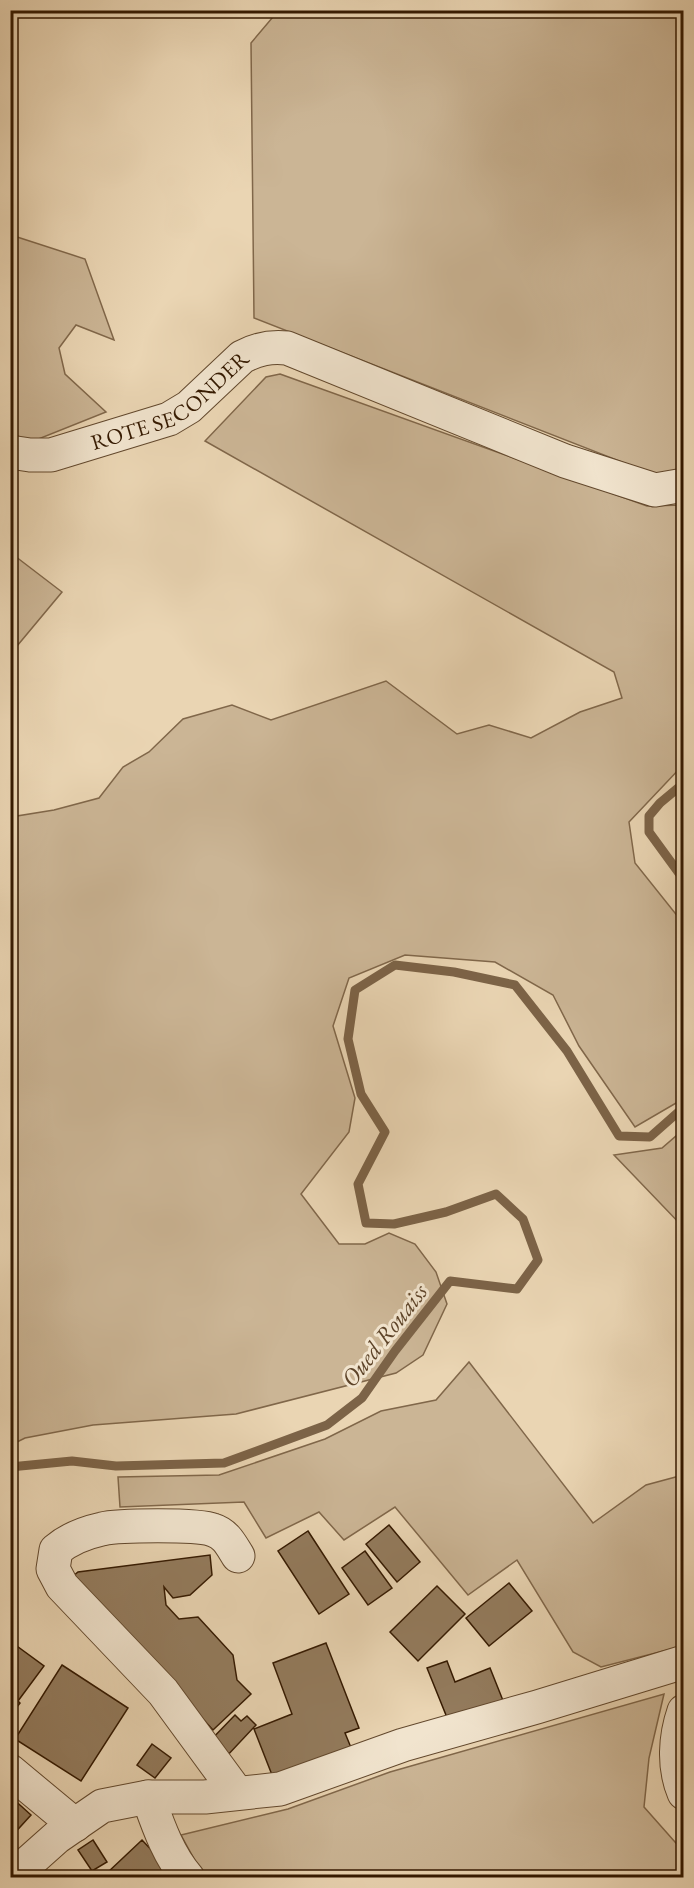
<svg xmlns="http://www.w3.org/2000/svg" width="694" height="1888" viewBox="0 0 694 1888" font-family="'EB Garamond',serif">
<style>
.green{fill:#cbb595;stroke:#80674a;stroke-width:1.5}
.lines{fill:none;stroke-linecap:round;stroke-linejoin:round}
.stream{stroke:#7c6347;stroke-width:9}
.building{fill:#937b5d;stroke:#341900;stroke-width:1.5}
.minor-casing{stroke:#62482d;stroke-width:35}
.minor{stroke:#f1e4ce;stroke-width:33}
.labels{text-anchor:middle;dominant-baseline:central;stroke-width:6;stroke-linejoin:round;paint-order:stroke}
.street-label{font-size:22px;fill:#341900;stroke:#f1e4ce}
.water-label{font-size:24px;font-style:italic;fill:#5e4429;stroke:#f1e4ce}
</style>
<rect width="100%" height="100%" fill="#ead5b3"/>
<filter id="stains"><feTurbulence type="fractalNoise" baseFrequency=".00333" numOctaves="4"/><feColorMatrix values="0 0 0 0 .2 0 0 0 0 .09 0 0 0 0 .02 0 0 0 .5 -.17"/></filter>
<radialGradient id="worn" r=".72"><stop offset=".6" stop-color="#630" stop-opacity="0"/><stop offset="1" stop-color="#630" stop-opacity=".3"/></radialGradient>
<path class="green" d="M278,11H683V470L655,475L254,318L251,43Z
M11,235L85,259L114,340L76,325L59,348L65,374L106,412L31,442L11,433Z
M280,374L647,506L683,505V765L629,822L635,863L683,923V1099L635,1127L579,1046L553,995L495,962L405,955L349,978L333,1026L355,1098L349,1132L301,1194L339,1244H365L389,1233L415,1244L436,1272L447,1304L423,1355L396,1373L236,1414L93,1425L25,1438L11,1445V817L54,810L99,798L123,767L149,752L183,719L232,705L271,720L386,681L457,734L489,725L531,738L580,712L622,698L614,672L205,441L266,377Z
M11,553L62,592L12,652L10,651Z
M683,1130V1227L614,1155L662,1148Z
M469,1362L593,1523L646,1485L683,1475V1646L601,1667L573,1652L517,1560L468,1595L395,1507L344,1540L319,1512L266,1538L244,1502L120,1507L118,1477L219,1475L325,1439L381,1411L436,1400Z
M664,1694L649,1758L644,1807L683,1851V1877H210L198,1866L181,1835L288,1809L390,1772Z"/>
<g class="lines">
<path class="stream" d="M684,783L660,803L649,816V832L684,880
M10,1467L72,1461L116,1466L224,1463L327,1425L362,1398L395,1351L450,1281L517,1289L538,1260L523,1219L496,1194L446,1212L394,1224L366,1223L358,1184L385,1132L361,1094L348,1039L355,990L395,965L454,972L515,985L567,1051L619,1136L650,1137L684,1107"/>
</g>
<path class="building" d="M389,1525L420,1562L397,1582L366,1544Z
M308,1531L349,1594L319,1614L278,1551Z
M365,1551L392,1588L368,1605L342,1568Z
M210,1555L212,1575L190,1595L173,1598L164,1587L166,1605L179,1619L198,1617L233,1655L237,1680L251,1694L213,1730L72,1577L78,1572Z
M509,1583L532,1611L489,1646L466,1618Z
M437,1586L465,1614L418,1661L390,1632Z
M10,1641L44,1666L18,1701L20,1703L10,1716Z
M326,1643L359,1728L345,1733L352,1750L274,1780L254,1729L292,1714L273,1663Z
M447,1661L455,1682L490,1668L504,1703L450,1725L427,1668Z
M62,1665L128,1708L81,1781L15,1739Z
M235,1715L241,1721L247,1716L256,1725L225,1758L208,1743Z
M152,1744L171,1758L155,1778L137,1765Z
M10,1796L31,1815L10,1838Z
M93,1840L107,1862L92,1871L78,1850Z
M142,1840L157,1856L185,1878H111L107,1873Z"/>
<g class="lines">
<g class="minor-casing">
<g id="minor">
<path id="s1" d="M10,452L30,455H51L169,419L189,407L242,357C257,349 270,346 287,348L565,461L655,490L684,485"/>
<path d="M684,1711C675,1737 673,1767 684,1793"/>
<path d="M10,1771L75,1825"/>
<path d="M237,1793L163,1692L62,1586L53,1569L56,1550C69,1539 84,1533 102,1529C118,1525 198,1524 213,1530C226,1534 231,1545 238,1556"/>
<path d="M148,1797C158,1825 168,1855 188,1878"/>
<path d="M11,1878L57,1837L102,1806L148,1797H205L280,1789L403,1745L537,1707L684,1662"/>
</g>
</g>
<use href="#minor" class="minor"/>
</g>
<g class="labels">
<g class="street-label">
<text stroke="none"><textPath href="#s1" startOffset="174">ROTE SECONDER</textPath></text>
</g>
<g class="water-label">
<text transform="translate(384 1335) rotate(-52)">Oued Rouaiss</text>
</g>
</g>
<rect width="694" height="1888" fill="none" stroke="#ead5b3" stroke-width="36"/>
<rect x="12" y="12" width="670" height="1864" fill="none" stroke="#341900" stroke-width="3"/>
<rect x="18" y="18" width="658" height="1852" fill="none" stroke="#341900" stroke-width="1.5"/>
<rect width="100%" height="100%" filter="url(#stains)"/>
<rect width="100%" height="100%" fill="url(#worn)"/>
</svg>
